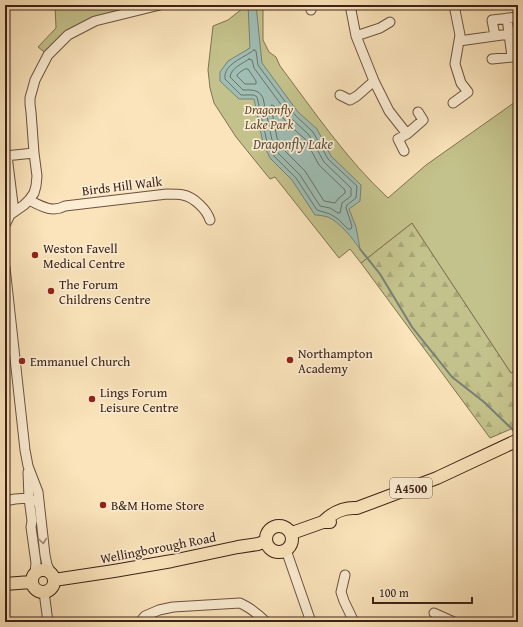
<svg xmlns="http://www.w3.org/2000/svg" width="523" height="627" viewBox="0 0 523 627" font-family="'Gentium Book Plus',serif">
<style>
.forest{fill:url(#forest-firs);stroke:#807252}
.park{fill:#c4c28c;stroke:#807252}
.water{fill:#9fbeb4;stroke:#788075}
.lines{fill:none;stroke-linecap:round;stroke-linejoin:round}
.shore{stroke:#6e7066;stroke-width:1}
.stream{stroke:#788075;stroke-width:2}
.minor-casing{stroke:#6c5240;stroke-width:11}
.major-casing{stroke:#3d2217;stroke-width:14}
.minor{stroke:#fcedd3;stroke-width:9}
.major{stroke:#fbe4bb;stroke-width:12}
.oneway{stroke:#9c8875}
.poi-dot{fill:#8f2418;stroke:#fcedd3;stroke-width:1.5}
.labels{text-anchor:middle;dominant-baseline:central;stroke-width:3.5;stroke-linejoin:round;paint-order:stroke}
.shield{fill:#fcedd3;stroke:#765f4f;stroke-width:1}
.shield-label{font-size:12px;font-weight:bold;fill:#3d2217}
.park-label{font-size:13px;font-style:italic;fill:#5f4a34;stroke:#fcedd3}
.street-label{font-size:13px;fill:#3d2217;stroke:#fcedd3}
.poi-label{font-size:13px;fill:#3d2217;stroke:#fcedd3;text-anchor:start}
.water-label{font-size:14px;font-style:italic;fill:#5a5146;stroke:#fcedd3}
</style>
<defs>
<pattern id="forest-firs" width="22" height="20" patternUnits="userSpaceOnUse"><rect width="22" height="20" fill="#c4c28c"/><path d="M5 1l3.5 6h-7zM16 11l3.5 6h-7z" fill="#a9a678"/></pattern>
</defs>
<rect width="100%" height="100%" fill="#fbe4bb"/>
<filter id="stains"><feTurbulence type="fractalNoise" baseFrequency=".005" numOctaves="4"/><feColorMatrix values="0 0 0 0 .2 0 0 0 0 .09 0 0 0 0 .02 0 0 0 .5 -.17"/></filter>
<radialGradient id="worn" r=".72"><stop offset=".6" stop-color="#630" stop-opacity="0"/><stop offset="1" stop-color="#630" stop-opacity=".3"/></radialGradient>
<path class="forest" d="M412,223L511,373L518,369V426L490,438L361,263Z"/>
<path class="park" d="M55,5H160L95,21L68,35L48,55L38,47L56,28Z
M243,5H264L263,11V40L269,52L276,57L280,66C314,111 346,159 388,198L426,165L518,100V136L517,138H518V369L511,373L412,223L361,263L350,249L339,258L275,177L270,179L236,137L214,103L210,88L208,70L213,26L228,20L243,8Z"/>
<path class="water" d="M248,5H256L262,63L298,112L317,129L331,156L361,185L360,201L349,209L356,227L360,249C352,238 341,223 328,217C324,216 319,215 315,215L292,180L270,158L263,143L254,99H239L220,81V72L228,61L250,48Z"/>
<g class="lines">
<path class="shore" d="M254,50L256,51L258,65L295,115L313,132L328,159L357,186L356,198L347,205L346,208L352,226L351,229H348L338,219L330,214L317,210L296,178L274,156L267,142L257,97L254,95H241L225,79C223,64 244,58 254,50Z
M249,59L252,60L254,68L291,118L309,135L324,162L351,188V196L342,203L340,213H338L330,208L320,206L300,175L278,153L272,140L263,98C259,89 251,90 243,90L230,77C231,68 242,64 249,59Z
M245,69H248L256,81V84H245L237,76V75L239,73Z
M272,105L274,106L287,123L305,139L319,165L345,190V193L339,198L335,203L324,201L305,171L283,149L277,138L271,107Z"/>
<path class="stream" d="M360,249L380,274L412,327L452,377L484,402L515,432L517,436"/>
<g class="minor-casing">
<path id="minor" d="M311,5V10
M350,5L356,36L374,81L389,111L407,134
M356,36L380,28L390,22
M495,36L492,20L518,17
M459,41L509,34
M492,59L512,57L507,18
M340,95L350,100L357,96L374,81
M453,103L468,92L461,83L455,64L460,35L454,5
M404,151L398,139L407,134L423,120L418,112
M5,156L34,153
M7,156L14,212
M29,200C41,206 52,213 65,206L167,194C172,194 178,194 183,195C194,197 207,210 210,220
M5,225L10,215L14,212L24,205L29,200L34,193L36,186L37,176L34,153L31,112L30,104V98L35,80L48,55L68,35L95,21L160,5
M5,267L25,450L28,466L38,492L45,555L47,565L51,573
M28,472L29,498L32,521L31,527L36,563L35,573
M5,501L15,499L29,498L33,501
M286,550L311,622
M345,575L341,592L344,601L354,622
M44,592L48,622
M434,613L454,622
M140,622L145,616L159,610L173,607L240,603C251,608 258,614 266,622"/>
</g>
<g class="major-casing">
<path id="major" d="M323,522C333,512 343,507 357,508L437,478L518,440
M266 539a13 13 0 1 1 26 0a13 13 0 1 1-26 0Z
M292,533L323,522H330
M32 581a11 11 0 1 1 22 0a11 11 0 1 1-22 0Z
M54,580L114,571L172,561L238,547L258,544L266,541
M5,584L31,582"/>
</g>
<use href="#minor" class="minor"/>
<use href="#major" class="major"/>
</g>
<defs><path id="oneway-chevron" d="M-2-3.5L2.5 0L-2 3.5" fill="none" stroke-width="1.6" stroke-linecap="round" stroke-linejoin="round"/></defs>
<use class="oneway" href="#oneway-chevron" transform="translate(43 541) rotate(83)"/>
<g class="poi-dot">
<circle cx="35" cy="255" r="4"/>
<circle cx="51" cy="291" r="4"/>
<circle cx="290" cy="360" r="4"/>
<circle cx="22" cy="361" r="4"/>
<circle cx="92" cy="399" r="4"/>
<circle cx="103" cy="505" r="4"/>
</g>
<g class="labels">
<rect class="shield" x="390" y="478" width="42" height="20" rx="3"/>
<g class="shield-label">
<text x="411" y="488">A4500</text>
</g>
<g class="park-label">
<text x="269" y="109">Dragonfly<tspan x="269" dy="15">Lake Park</tspan></text>
</g>
<g class="street-label">
<text transform="translate(122 186) rotate(-7)">Birds Hill Walk</text>
<text transform="translate(158 548) rotate(-11)">Wellingborough Road</text>
</g>
<g class="poi-label">
<text x="43" y="248">Weston Favell<tspan x="43" dy="15">Medical Centre</tspan></text>
<text x="59" y="284">The Forum<tspan x="59" dy="15">Childrens Centre</tspan></text>
<text x="298" y="353">Northampton<tspan x="298" dy="15">Academy</tspan></text>
<text x="30" y="361">Emmanuel Church</text>
<text x="100" y="392">Lings Forum<tspan x="100" dy="15">Leisure Centre</tspan></text>
<text x="111" y="505">B&amp;M Home Store</text>
</g>
<g class="water-label">
<text x="293" y="144">Dragonfly Lake</text>
</g>
</g>
<rect width="523" height="627" fill="none" stroke="#fbe4bb" stroke-width="20"/>
<rect x="6" y="6" width="511" height="615" fill="none" stroke="#3d2217" stroke-width="2"/>
<rect x="10" y="10" width="503" height="607" fill="none" stroke="#3d2217"/>
<path d="M373 597v6h99v-6" fill="none" stroke="#3d2217" stroke-width="2"/>
<text x="379" y="597" font-size="12" fill="#3d2217" stroke="#fcedd3" stroke-width="3" paint-order="stroke">100 m</text>
<rect width="100%" height="100%" filter="url(#stains)"/>
<rect width="100%" height="100%" fill="url(#worn)"/>
</svg>
